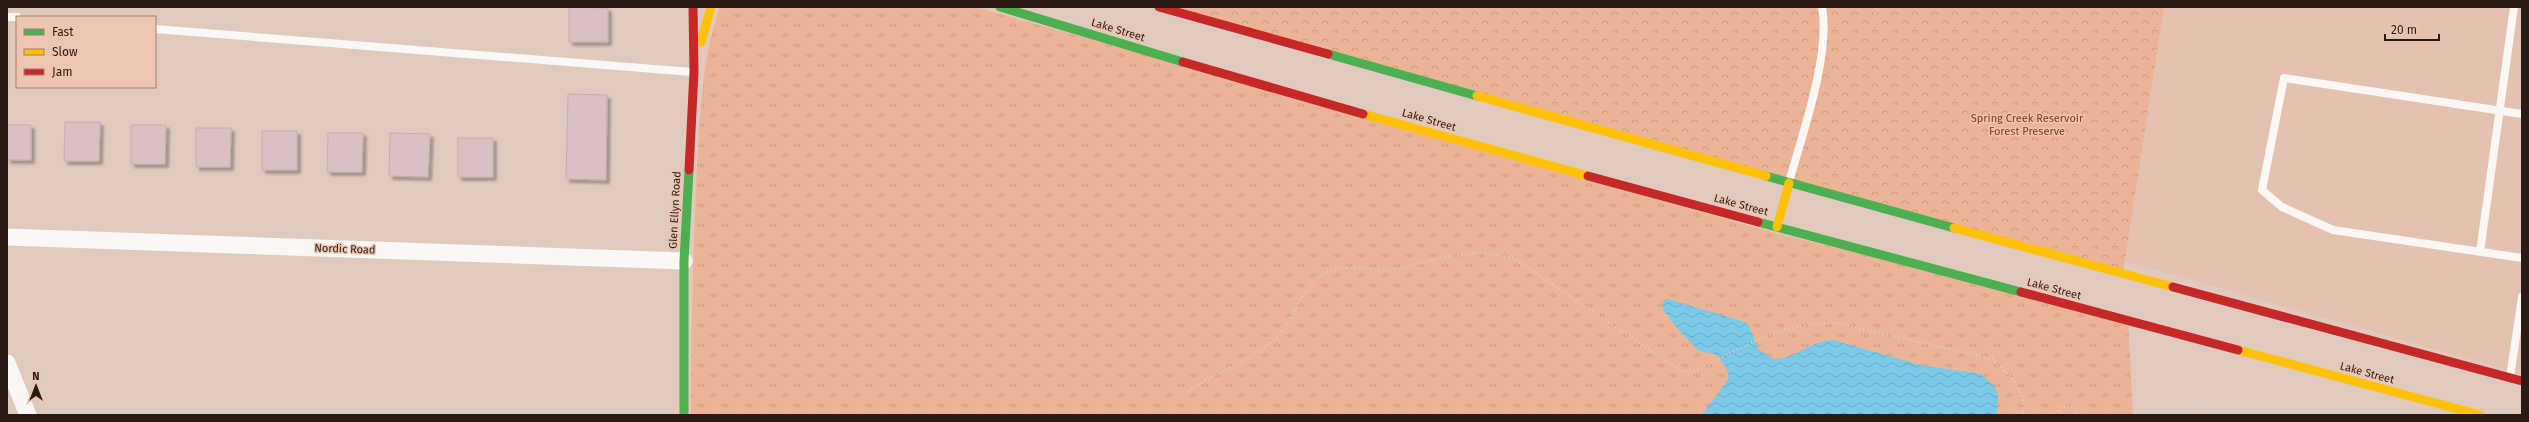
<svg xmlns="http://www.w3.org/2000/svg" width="2529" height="422" viewBox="0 0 2529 422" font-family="'Fira Sans',sans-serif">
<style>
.built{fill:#e5c1af}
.grass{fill:url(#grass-tufts)}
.park{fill:url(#park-crowns)}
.water{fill:url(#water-waves)}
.building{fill:#dabfc3;stroke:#c1afae;filter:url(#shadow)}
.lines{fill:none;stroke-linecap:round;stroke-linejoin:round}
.path{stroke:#d7d0cc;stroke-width:2.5;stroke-dasharray:1 3;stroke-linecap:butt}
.lane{stroke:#faf7f5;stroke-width:8}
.street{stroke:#faf7f5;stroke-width:17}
.fast{stroke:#4caf50;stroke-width:9}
.slow{stroke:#ffc107;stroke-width:9}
.jam{stroke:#c62828;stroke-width:9}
.labels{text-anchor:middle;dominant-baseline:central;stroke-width:3;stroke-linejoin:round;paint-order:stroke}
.street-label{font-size:11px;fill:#291b13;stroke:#edc5b1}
.park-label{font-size:11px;fill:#853d0e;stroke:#edc5b1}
</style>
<defs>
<pattern id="grass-tufts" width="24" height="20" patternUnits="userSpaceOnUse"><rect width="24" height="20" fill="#ecb497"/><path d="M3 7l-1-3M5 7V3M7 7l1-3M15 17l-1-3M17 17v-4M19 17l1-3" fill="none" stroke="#ca9a81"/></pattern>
<pattern id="park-crowns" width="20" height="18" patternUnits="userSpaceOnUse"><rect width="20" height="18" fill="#ecb497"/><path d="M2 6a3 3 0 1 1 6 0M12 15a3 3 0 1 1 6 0" fill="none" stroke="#ca9a81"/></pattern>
<pattern id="water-waves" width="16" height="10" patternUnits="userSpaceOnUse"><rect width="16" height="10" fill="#79c9e7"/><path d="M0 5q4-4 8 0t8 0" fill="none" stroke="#69acc5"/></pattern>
<filter id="shadow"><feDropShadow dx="3.5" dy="3.5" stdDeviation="1" flood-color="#0004"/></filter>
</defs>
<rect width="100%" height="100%" fill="#e0cabe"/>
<path class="built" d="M2164,7H2522V374L2125,261Z"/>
<path class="grass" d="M720,7H976L1776,233L2128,320L2133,415H691C691,332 693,249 697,166C701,110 701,60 720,7Z"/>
<path class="park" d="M1166,7H2164L2123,273Z"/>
<path class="water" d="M1667,299L1742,321L1749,325L1758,349L1773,359C1797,359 1808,341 1833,340L1920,365L1981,374L1994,386L1998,395L1997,415H1702L1729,378L1726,368L1719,357L1715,354L1699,351L1677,328L1663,310V301Z"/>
<path class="building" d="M569,7L608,8V42H569Z
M568,94L607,95L606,180L566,179Z
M65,122H100L99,161H64Z
M7,125H31V160H7Z
M131,125H166L165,164H131Z
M196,128H231L230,167H196Z
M262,131H297V170H262Z
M328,133H363L362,172H327Z
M390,133L430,134L428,177L389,176Z
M458,138H493V177H458Z"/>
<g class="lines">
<path class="path" d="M1875,13L1878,7
M1188,392C1217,371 1252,361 1278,336C1295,318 1302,285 1325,273C1344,262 1370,271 1391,270C1400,269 1411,266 1420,263C1456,255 1476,249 1513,258L1681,371H1695C1744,347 1779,322 1837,323L1992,359C2008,373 2029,392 2022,415
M2203,400L2212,415
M2056,415L2060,408L2069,405L2075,409L2076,415"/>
<path class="lane" d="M7,17H17
M155,29L692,72
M2522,114L2284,78L2262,190L2282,207L2333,230L2522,258
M1789,182C1802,135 1831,54 1822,7
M2480,252L2514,7
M2510,377L2522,297"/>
<path class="street" d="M7,237L684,261
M7,363L28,415"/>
<path class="fast" d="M1000,7L1183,62
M1328,54L1477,96
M1766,176L1954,228
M1758,222L2021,292
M684,415V261L689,170"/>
<path class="slow" d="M701,42L711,7
M1477,96L1766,176
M1363,114L1588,176
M1777,227L1789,183
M1954,228L2173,287
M2238,350L2480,415"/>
<path class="jam" d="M1159,7L1328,54
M1183,62L1363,114
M689,170L694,72L693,7
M1588,176L1758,222
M2173,287L2522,381
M2021,292L2238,350"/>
</g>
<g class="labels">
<g class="street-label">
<text transform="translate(1118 30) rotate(17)">Lake Street</text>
<text transform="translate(1429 120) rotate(16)">Lake Street</text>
<text transform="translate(1741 205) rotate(15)">Lake Street</text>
<text transform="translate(675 210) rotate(-87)">Glen Ellyn Road</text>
<text transform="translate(345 249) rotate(2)">Nordic Road</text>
<text transform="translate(2054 289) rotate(15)">Lake Street</text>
<text transform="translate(2367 373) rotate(15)">Lake Street</text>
</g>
<g class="park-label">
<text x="2027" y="118">Spring Creek Reservoir<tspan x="2027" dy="13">Forest Preserve</tspan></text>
</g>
</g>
<rect width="2529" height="422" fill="none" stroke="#291b13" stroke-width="16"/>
<rect x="16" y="16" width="140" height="72" fill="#edc5b1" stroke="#9f8172"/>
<rect x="24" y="29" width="20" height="6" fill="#4caf50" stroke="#9f8172"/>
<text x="52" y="36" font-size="12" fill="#291b13">Fast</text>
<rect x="24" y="49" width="20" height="6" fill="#ffc107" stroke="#9f8172"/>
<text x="52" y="56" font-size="12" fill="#291b13">Slow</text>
<rect x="24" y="69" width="20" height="6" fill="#c62828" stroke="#9f8172"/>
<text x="52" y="76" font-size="12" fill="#291b13">Jam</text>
<g transform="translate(36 386)" stroke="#edc5b1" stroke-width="3" paint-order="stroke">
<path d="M0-3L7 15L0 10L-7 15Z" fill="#291b13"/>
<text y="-6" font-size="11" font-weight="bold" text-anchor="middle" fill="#291b13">N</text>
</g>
<path d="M2385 34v6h54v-6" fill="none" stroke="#291b13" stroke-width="2"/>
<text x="2391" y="34" font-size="12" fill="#291b13" stroke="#edc5b1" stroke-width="3" paint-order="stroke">20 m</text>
</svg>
